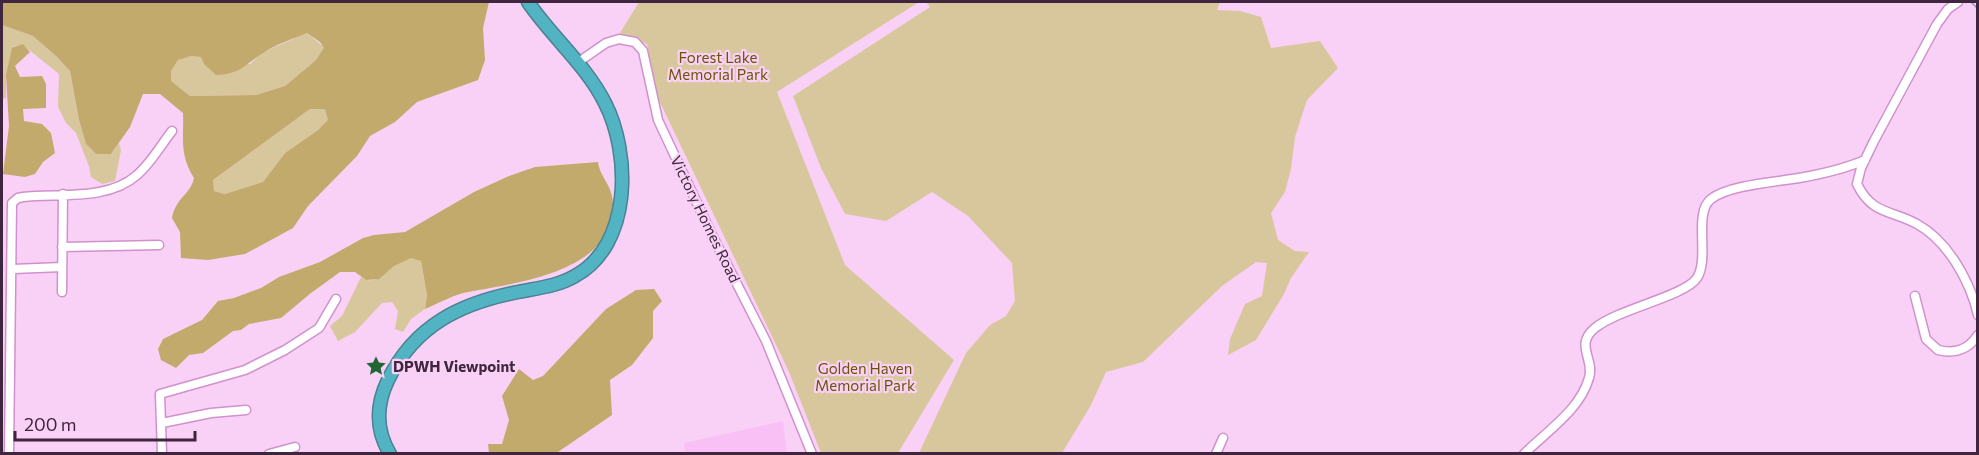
<svg xmlns="http://www.w3.org/2000/svg" width="1979" height="455" viewBox="0 0 1979 455" font-family="Commissioner,sans-serif">
<style>
.built{fill:#f9c0f5}
.green{fill:#d8c79d}
.forest{fill:#c2aa6c;fill-rule:evenodd}
.lines{fill:none;stroke-linecap:round;stroke-linejoin:round}
.stream{stroke:#8d95c4;stroke-width:1.5}
.minor-casing{stroke:#d091cc;stroke-width:11}
.highway-casing{stroke:#4b8193;stroke-width:15}
.minor{stroke:#fff;stroke-width:8}
.highway{stroke:#52b3c2;stroke-width:12}
.labels{text-anchor:middle;dominant-baseline:central;stroke-width:4.5;stroke-linejoin:round;paint-order:stroke}
.park-label{font-size:15px;fill:#6c5404;stroke:#f9d1f6}
.street-label{font-size:15px;fill:#3f253d;stroke:#f9d1f6}
.poi-label{font-size:15px;font-weight:bold;fill:#3f253d;stroke:#f9d1f6;text-anchor:start}
</style>
<rect width="100%" height="100%" fill="#f9d1f6"/>
<path class="built" d="M783,421L787,453H685L684,443Z"/>
<path class="green" d="M639,2H919L777,92L845,265L954,360L898,453H821L789,372L657,96L647,44L620,33Z
M926,2H1220L1217,10L1240,11L1261,17L1271,48L1320,41L1338,68L1307,100L1295,137L1291,169L1285,192L1271,213L1278,240L1295,251L1309,252L1291,278L1284,294L1256,340L1228,355L1230,339L1245,304L1262,296L1267,263L1256,262L1222,286L1143,362L1106,372L1091,405L1062,453H919L966,353L990,325L1006,316L1015,301L1012,263L968,216L932,192L886,221L845,214L821,168L793,96L930,7Z
M2,25L33,36L56,56L70,71L79,120L86,144L96,154H111L119,143L121,150L115,181L102,184L91,177L89,166L76,133L66,123L58,107L59,74L23,45L6,75V98L2,99Z
M307,33L325,48L316,60L285,86L256,95L190,96L171,81V71L178,60L191,56L201,57L204,64H250L263,52Z
M310,109H325L329,120L318,130L285,153L263,182L225,194L214,191L213,180Z
M411,257L421,261L427,295L425,309L411,319L403,332L395,329L398,311L392,302L382,303L355,332L338,341L330,326L342,316L361,277C374,286 383,275 392,267C398,263 405,260 411,257Z"/>
<path class="forest" d="M2,2H489L483,28L485,60L478,80L417,102L395,122L370,136L357,156L308,206L293,228L245,254L208,260L181,258L180,232L172,218C176,197 191,194 194,178C179,154 184,139 183,113L160,94H143L130,127L111,154H96L86,144L79,120L70,71L56,56L33,36L2,25ZM307,33L320,42L324,48L316,60L285,86L256,95L190,96L171,81V71L178,60L191,56L201,57L204,64L216,75C241,74 244,65 263,53C276,44 293,39 307,33ZM310,109H325L328,120L318,130L285,153L263,182L225,194L214,191L213,180Z
M23,44L30,52L15,66L20,77L42,76L46,84V108L23,109L24,121L42,124L51,133L55,153L43,162L35,174L25,177L3,174L9,126L6,75L12,48Z
M598,162C600,178 613,185 613,205C614,272 516,283 468,292C453,295 439,303 425,309L427,295L421,261L411,258L394,266L379,279L366,280L355,272H340L311,293L281,318L249,324L241,330L233,331L203,353L189,355L176,368L161,360L158,349L163,339L202,320L218,301L234,298L261,288L279,277L320,262L363,238L374,235L405,232L474,192L509,176L535,167Z
M654,289L662,301L653,311V338L632,365L610,380L612,415L558,452L489,453L488,444H502L509,420L502,396L519,369L533,380L543,376L606,309L636,290Z"/>
<g class="lines">
<path class="stream" d="M1971,2L1978,9"/>
<g class="minor-casing">
<path id="minor" d="M1958,2L1948,9L1937,24L1874,141L1861,168L1857,184C1872,215 1892,210 1917,224C1948,241 1970,281 1978,315
M577,63L606,43L619,39L635,42L643,51L658,120L712,235L766,341L812,454
M62,247L159,245
M13,269L62,267
M62,292L63,194
M1915,296L1926,339L1938,350C1955,354 1968,350 1978,335
M162,423L211,413L246,410
M9,454L12,203L18,198L23,197C59,193 108,201 137,175C151,163 161,145 172,131
M162,454L160,394L245,370L285,350L319,328L336,299
M269,454L295,447
M1216,454L1223,438
M1524,454C1547,431 1580,410 1589,378C1595,359 1574,345 1595,328C1618,309 1685,296 1697,278C1710,258 1693,213 1711,199C1729,185 1776,182 1799,178C1822,174 1844,169 1865,160"/>
</g>
<g class="highway-casing">
<path id="highway" d="M390,454C375,429 376,405 388,380C415,325 461,303 518,292C538,288 558,286 575,276C632,245 631,154 605,103C586,65 551,36 528,2"/>
</g>
<use href="#minor" class="minor"/>
<use href="#highway" class="highway"/>
</g>
<defs>
<g id="sight-bare" transform="scale(1.62)"><path d="M0-6L1.8-2.2L6-1.7L2.9 1.2L3.7 5.4L0 3.3L-3.7 5.4L-2.9 1.2L-6-1.7L-1.8-2.2Z" fill="#216733" stroke="#f9d1f6" stroke-width="2.5" paint-order="stroke"/></g>
</defs>
<g fill-rule="evenodd">
<use href="#sight-bare" x="376" y="366"/>
</g>
<g class="labels">
<g class="park-label">
<text x="718" y="57">Forest Lake<tspan x="718" dy="17">Memorial Park</tspan></text>
<text x="865" y="368">Golden Haven<tspan x="865" dy="17">Memorial Park</tspan></text>
</g>
<g class="street-label">
<text transform="translate(706 219) rotate(64)">Victory Homes Road</text>
</g>
<g class="poi-label">
<text x="393" y="366">DPWH Viewpoint</text>
</g>
</g>
<rect width="1979" height="455" fill="none" stroke="#3f253d" stroke-width="6"/>
<path d="M15 431v9h180v-9" fill="none" stroke="#3f253d" stroke-width="3"/>
<text x="24" y="431" font-size="18" fill="#3f253d" stroke="#f9d1f6" stroke-width="4.5" paint-order="stroke">200 m</text>
</svg>
